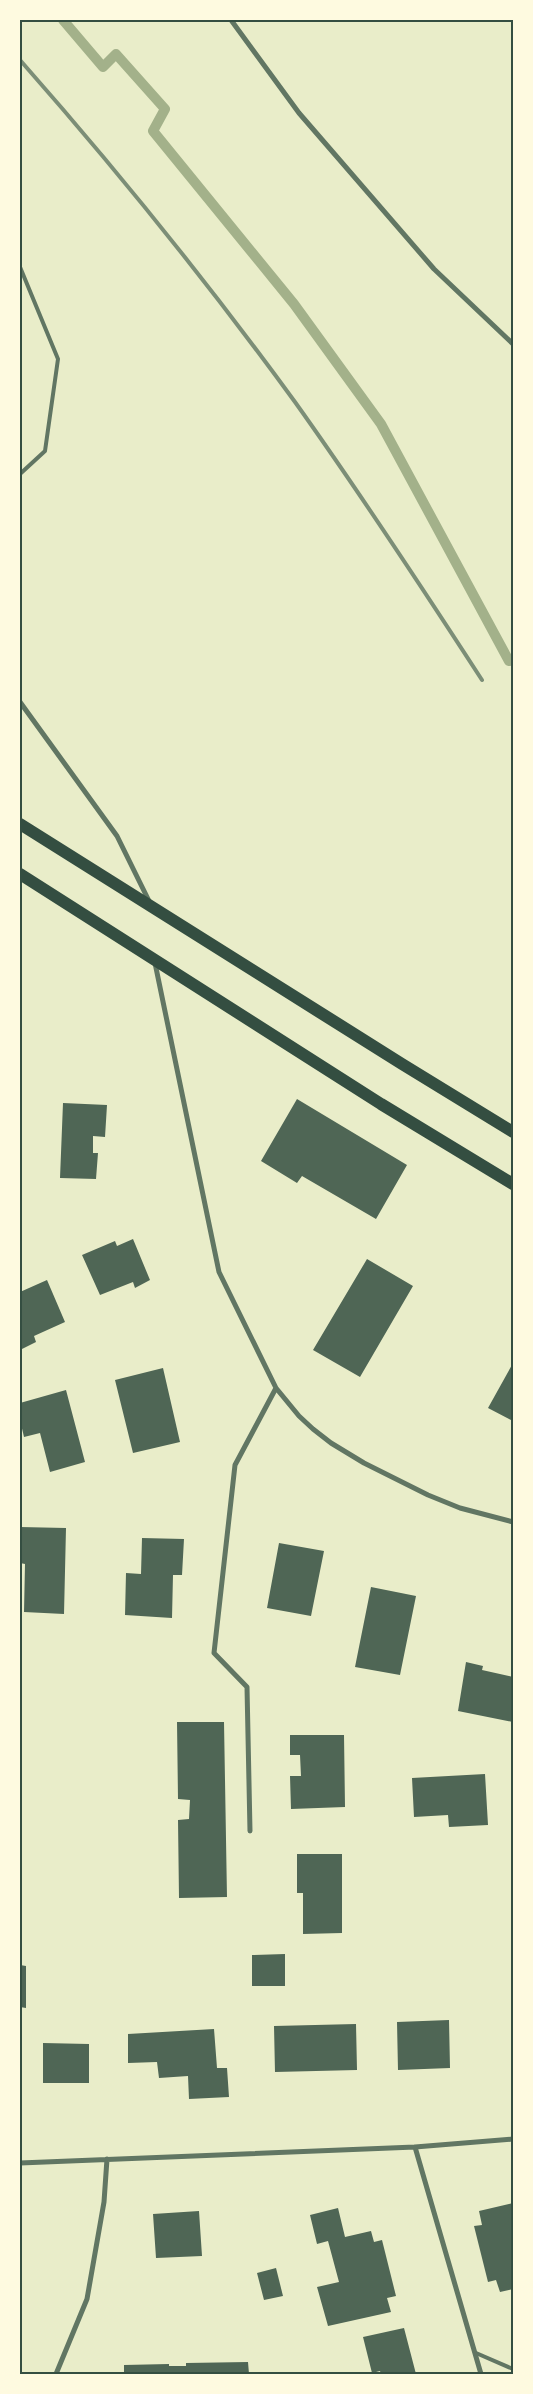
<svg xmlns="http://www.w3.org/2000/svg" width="533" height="2394" viewBox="0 0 533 2394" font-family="'Public Sans',sans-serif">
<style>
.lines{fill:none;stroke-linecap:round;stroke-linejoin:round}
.stream{stroke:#a3b18a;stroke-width:10}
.building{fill:#4f6655}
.service{stroke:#617663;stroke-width:4}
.minor{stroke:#617663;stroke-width:5}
.primary{stroke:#344e41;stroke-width:12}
.rail{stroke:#7c8e77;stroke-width:4}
.neatline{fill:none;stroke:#344e41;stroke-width:2}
</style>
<rect width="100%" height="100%" fill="#e9edc9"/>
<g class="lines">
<path class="stream" d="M63,20L103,67L116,54L165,109L153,131L294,304L381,424L509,661"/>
</g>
<path class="building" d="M297,1099L407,1165L376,1219L302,1176L297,1183L261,1161Z
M63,1103L107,1105L105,1137L93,1136V1153H98L96,1179L60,1178Z
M133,1239L150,1280L135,1288L133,1282L100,1295L82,1255L115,1241L117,1246Z
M367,1259L413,1286L360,1377L313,1350Z
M47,1280L65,1322L34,1336L36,1342L20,1350V1292Z
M513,1363V1421L488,1408Z
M163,1368L180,1442L133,1453L115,1380Z
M66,1390L85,1462L50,1472L40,1433L24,1437L20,1420V1403Z
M20,1527L66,1528L64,1614L24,1612L25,1564L20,1563Z
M142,1538L184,1539L182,1575H173L172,1618L125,1615L126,1573L141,1574Z
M279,1543L324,1551L311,1616L267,1608Z
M371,1587L416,1596L400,1675L355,1667Z
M466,1662L483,1666L482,1670L513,1677V1722L458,1711Z
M177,1722H224L227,1897L179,1898L178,1820L189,1819L190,1800L178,1799Z
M290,1735H344L345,1807L291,1809L290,1776H301L300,1755H290Z
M485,1774L488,1825L449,1827L448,1815L414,1817L412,1778Z
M297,1854H342V1933L303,1934V1893H297Z
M285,1954V1986H252V1955Z
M20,1965L26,1966V2008L20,2007Z
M449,2020L450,2068L398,2070L397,2022Z
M356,2024L357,2070L275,2072L274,2026Z
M214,2029L217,2068H227L229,2097L189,2099L188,2076L159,2078L157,2062L128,2063V2034Z
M43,2043L89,2044V2083H43Z
M513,2203V2289L500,2292L496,2280L488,2282L474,2226L482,2225L479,2211Z
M338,2208L345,2237L371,2231L374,2242L382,2240L396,2296L387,2298L391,2312L328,2326L317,2287L339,2282L328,2241L317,2244L310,2215Z
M199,2211L202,2256L156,2258L153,2214Z
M276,2268L283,2296L264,2300L257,2273Z
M404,2328L416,2374H381L380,2371L372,2373L363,2337Z
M248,2362L249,2374H124V2365L169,2364V2366H186V2363Z"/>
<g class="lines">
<path class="service" d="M20,267L58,359L45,451L20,474
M476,2353L513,2369"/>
<path class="minor" d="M231,20L299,113L434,269L513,344
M20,702L117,836L149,901
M155,963L219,1272L276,1388L299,1416L313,1429L331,1443L364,1463L428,1495L460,1508L513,1522
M250,1831L247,1687L214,1653L235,1465L276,1388
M415,2147L481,2374
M20,2163L415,2147L513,2139
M56,2374L87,2299L104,2202L107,2159"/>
<path class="primary" d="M20,824L402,1064L513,1132
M20,874L381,1104L513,1184"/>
<path class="rail" d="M20,60C117,170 209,284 295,402C360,493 421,586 482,680"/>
</g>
<rect width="533" height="2394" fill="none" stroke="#fefae0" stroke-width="42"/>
<rect x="21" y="21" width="491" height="2352" class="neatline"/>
</svg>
